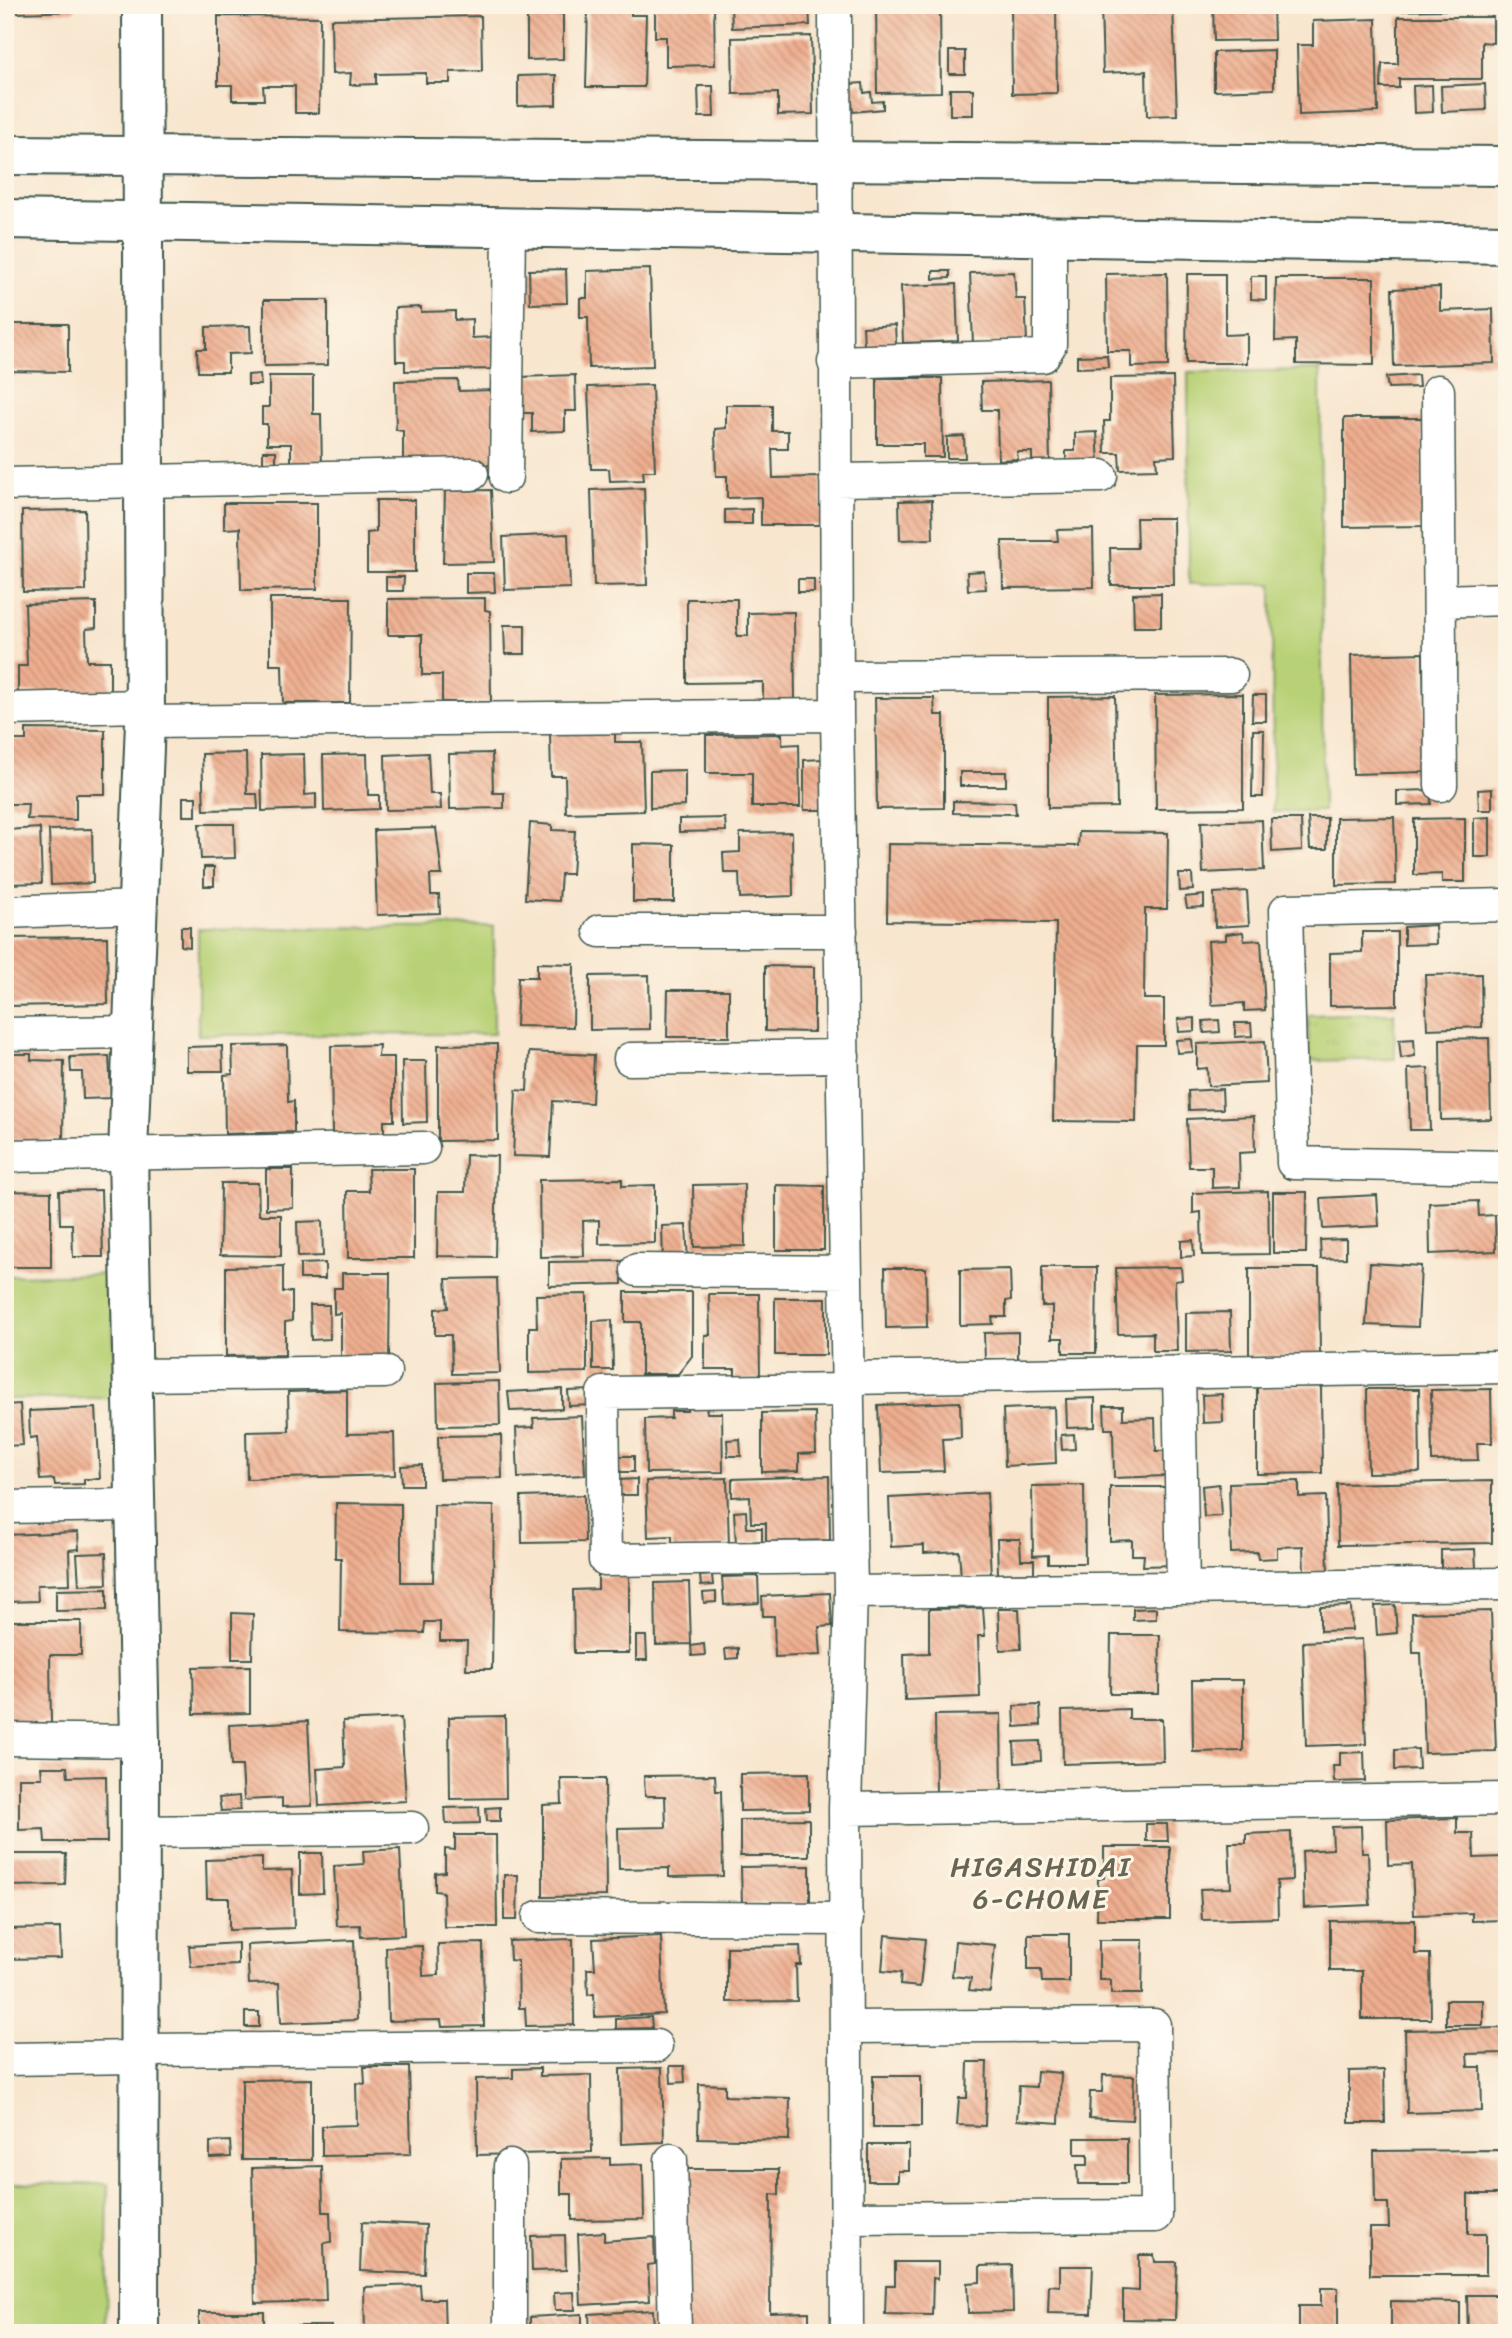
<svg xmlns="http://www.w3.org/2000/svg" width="1512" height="2338" viewBox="0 0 1512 2338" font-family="Sriracha,sans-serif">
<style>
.grass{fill:#b8d176;stroke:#6c8755;stroke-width:2}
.park{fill:url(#park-tufts);stroke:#6c8755;stroke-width:2}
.building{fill:url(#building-back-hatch)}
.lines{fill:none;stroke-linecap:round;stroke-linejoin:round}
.minor-casing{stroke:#40564b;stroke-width:35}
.tertiary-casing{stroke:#40564b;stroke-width:42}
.minor{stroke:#fff;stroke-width:32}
.tertiary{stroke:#fff;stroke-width:38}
.labels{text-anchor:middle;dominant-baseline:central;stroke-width:6;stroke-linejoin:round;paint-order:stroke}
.neighbourhood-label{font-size:28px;letter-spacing:2px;fill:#686554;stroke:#fcf5e5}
</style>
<defs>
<pattern id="park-tufts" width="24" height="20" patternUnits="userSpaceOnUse" patternTransform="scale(1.75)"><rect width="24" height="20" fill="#b8d176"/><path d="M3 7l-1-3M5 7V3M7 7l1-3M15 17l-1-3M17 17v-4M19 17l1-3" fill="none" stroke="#9eb467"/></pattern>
<pattern id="building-back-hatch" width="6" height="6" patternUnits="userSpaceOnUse" patternTransform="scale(1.75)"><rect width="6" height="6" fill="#efae8f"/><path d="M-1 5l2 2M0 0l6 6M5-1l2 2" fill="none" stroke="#c18f76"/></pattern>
</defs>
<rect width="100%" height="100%" fill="#fcf5e5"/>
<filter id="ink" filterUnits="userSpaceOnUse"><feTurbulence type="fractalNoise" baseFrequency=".0143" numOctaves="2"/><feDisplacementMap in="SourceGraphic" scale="14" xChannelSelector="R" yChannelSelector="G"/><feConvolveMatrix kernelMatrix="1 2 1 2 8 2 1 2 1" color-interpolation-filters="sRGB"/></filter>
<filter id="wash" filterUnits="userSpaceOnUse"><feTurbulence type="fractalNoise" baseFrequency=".00686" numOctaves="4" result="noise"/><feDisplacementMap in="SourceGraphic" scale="28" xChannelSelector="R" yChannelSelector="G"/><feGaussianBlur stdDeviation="1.57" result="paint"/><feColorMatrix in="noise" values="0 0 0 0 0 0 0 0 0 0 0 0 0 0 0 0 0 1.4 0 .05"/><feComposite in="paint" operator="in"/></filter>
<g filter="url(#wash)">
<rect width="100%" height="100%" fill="#f8e6cf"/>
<path class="grass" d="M1320,370L1323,811L1273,812L1272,584H1189L1188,372Z
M494,926V1034L198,1035V929Z
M113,1274L114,1398L5,1399V1276Z
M5,2184H108L106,2333H5Z"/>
<path class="park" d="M1394,1013L1395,1059L1309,1061L1308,1015Z"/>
<g id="blocks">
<path class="building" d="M18,5H75V11L18,13Z
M655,5H714L715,65L666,66V37H655Z
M731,5H809L810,25L732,28Z
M876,5H940L941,92L877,93Z
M1011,5H1056L1057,93L1012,94Z
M1101,5H1173L1177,115L1147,116L1146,71L1103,73Z
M1213,5H1273L1274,40L1214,41Z
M1380,5H1450V10L1380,11Z
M588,7H631V15H646L644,87H586Z
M527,14H563V59L527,60Z
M218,16L320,17L319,113H295V86H263L264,100H232V85H218Z
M481,16L482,71L450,72V83H426V73L376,74V84L350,85L351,73L332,74L331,19Z
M1398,17H1493V43L1482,42V79H1399V88H1381L1382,64H1398Z
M1376,19L1378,112L1299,115L1297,45H1313V21Z
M10,21V87H5V22Z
M811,36L813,114L778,115V93L733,94L732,38Z
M1274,50V89L1214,91V52Z
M949,51H965V74H949Z
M556,75V105L518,106V76Z
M863,83L864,93L871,92L872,102L883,101V109L853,112L850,84Z
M1485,84L1486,110L1442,112L1441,86Z
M1432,85L1433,112L1414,113L1413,86Z
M698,86H713L714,117H699Z
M950,89H973V115H950Z
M566,269L567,303L530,304L529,270Z
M650,269L653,366L589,368L588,317H580V298H587V271Z
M933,271H950V278L933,279Z
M1014,272L1016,299H1025L1027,341L973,343L970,273Z
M1167,273L1168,366L1131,367V351H1107L1106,274Z
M1187,274H1225V335L1247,334V363H1186Z
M1251,276H1266V300L1251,299Z
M1276,278H1374V365L1296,364V340L1275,341Z
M956,284L958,341L903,343L901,286Z
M1440,287V311L1493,309L1494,363L1394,366L1392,289Z
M264,300H328V365L264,366Z
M421,307V312L455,311V320L472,319V338L493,337L494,369L405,371V361H396L395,308Z
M5,324H68V372L5,371Z
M895,325L896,345L864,346L863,327Z
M250,326L251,353L228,354V372H198L197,349H206V327Z
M1107,355L1108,367L1077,368V356Z
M260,374L261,385H248V375Z
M575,375L576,411H565V431L532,432V413H521L520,377Z
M1418,375L1419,387L1388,388L1386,377Z
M269,376H313V414H321L322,470H291V444H267V424H262V407H269Z
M1173,377L1175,456L1156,457L1157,469L1120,470L1119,453H1105L1104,421H1110V378Z
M877,378H942L943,457H923V444H877Z
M458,380L459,391L495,390L496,465L403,466V431L396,430L395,381Z
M1048,380L1050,462H1032V452H1017L1018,459L998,460L997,410H982L981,382Z
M652,385L655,471H643L644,480L610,481L609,469H591L588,387Z
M726,405H772V431H788V449H772L773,478L821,477L822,525H761V497L727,498V476H716L715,429L726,428Z
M1344,418H1423V526L1344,527Z
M1097,432L1099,463L1066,464V451H1075V433Z
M964,436L965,458H947V437Z
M263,451H276V462H263Z
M644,488L647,585L594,586L591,490Z
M491,490L494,562L443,563L445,491Z
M376,500H415V572H367V533L376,532Z
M932,500L933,539L900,540L899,501Z
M224,503H317V589L241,590L240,528L224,529Z
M752,509V524H725V510Z
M85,510L86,591L23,592L22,511Z
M1136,518H1173L1174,585H1111L1110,548H1137Z
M1093,529L1094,587L1003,588L1002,541H1058L1057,530Z
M568,534L570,588L505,590L503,537Z
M984,571L986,589L968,590L967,572Z
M466,573H494L495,592L466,593Z
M386,577H404L403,591H386Z
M798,579H814V592H798Z
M1161,593V627H1134L1133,594Z
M270,598H351L350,703H283L282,665H270Z
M485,598V610L490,611L491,702H442V675H422V635H388V599Z
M687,599H737V636H748V613L794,612L795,702H763V682L687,683Z
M96,602V628L86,629L87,661H110V691L18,693V666H27L25,604Z
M504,625H525V654H505Z
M1423,653L1425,772L1353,774L1351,655Z
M1243,694V808L1156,809L1155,695Z
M1253,695H1266V721H1252Z
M1115,696L1117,807L1048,808V697Z
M875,698H934L935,715H944V808L877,809Z
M26,729L105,730V794H76V820L27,819L28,804H5V740H26Z
M1253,730H1264L1263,797H1252Z
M615,731V742H642L644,811L566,813L565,776H551L550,733Z
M782,734V745L799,744L800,807H752V773H706V735Z
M246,753L247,794H257L258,809L204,810L202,754Z
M428,753L430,794H440L441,809L386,810L385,755Z
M492,753L493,793H504V808L450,809L449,754Z
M304,754L305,795L316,794V809L262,811L261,755Z
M367,754L368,795H379V809L324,811L323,755Z
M823,759L824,810H804V760Z
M685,770V806L650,808V771Z
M960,772H1006V786H960Z
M1492,789V810H1479L1478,790Z
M1430,790L1431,804L1397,805V791Z
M183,797H196V816H183Z
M953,801L1015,802L1016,814L953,813Z
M1394,817L1396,884L1336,885V818Z
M1490,817V857H1474V818Z
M725,818L726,831L679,832V819Z
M1308,818H1327V849H1310Z
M1465,818V882H1442V874L1414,875V819Z
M1271,819H1301L1302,850L1272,852Z
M1262,820L1264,870L1203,873L1201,822Z
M530,823L552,825V830L575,831L572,874H561L559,901L525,899Z
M199,824H234L235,858L201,859Z
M40,828L42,883L5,884V830Z
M436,828L442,875H430L431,895H439L440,913L377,915L374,830Z
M92,829L93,883L51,885L49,830Z
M792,832L793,896L740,898L739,873H724L723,853L740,852V833Z
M1079,832L1168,833L1167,909H1145L1144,999H1164V1045H1137L1136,1122L1053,1121L1056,923L887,921L888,844L1078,846Z
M633,844L674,845V902H633Z
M204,867H214V886H204Z
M1179,874H1192L1193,890L1180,891Z
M1247,891L1249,925L1215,927L1214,893Z
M1204,895V907L1187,908L1185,897Z
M1435,925L1436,944L1404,945V927Z
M181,927H190V947L181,946Z
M1243,932L1244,941L1261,940L1265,1010L1244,1011V1003L1212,1005L1208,941L1226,940V934Z
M1362,932H1397V1005L1330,1006V953L1362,952Z
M107,937L108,1004L8,1006L5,1016V938Z
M537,963L574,964L573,1027L516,1026L518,977H537Z
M765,966L814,967V1032L765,1031Z
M1481,974L1482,1027L1427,1029L1425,975Z
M649,975L650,1029L590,1030V976Z
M668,990H729V1037H667Z
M1195,1018V1031L1179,1032L1178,1019Z
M1219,1020L1220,1032L1204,1033L1203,1021Z
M1235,1023H1251L1252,1036L1235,1037Z
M1489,1038L1491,1119L1441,1120L1440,1039Z
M1192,1039L1193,1052L1177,1053L1176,1040Z
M1414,1039L1415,1056L1401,1058L1399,1040Z
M1265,1041L1267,1083L1208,1086L1207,1068L1197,1069V1044Z
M497,1044L498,1140L438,1141V1045Z
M287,1045L288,1102L294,1101V1132L225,1134L224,1075L233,1074L232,1046Z
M379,1045L378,1057H394V1121H384V1135L332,1136L331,1046Z
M222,1046L223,1071H187V1047Z
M529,1052L594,1055L592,1103L553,1101L550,1157L513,1156L516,1090L527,1091Z
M7,1054H31V1060L64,1061L63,1140H7Z
M109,1056L111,1098L83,1099L82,1072H71L70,1057Z
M402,1061H426L427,1122L403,1123Z
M1428,1068L1430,1130H1410L1408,1069Z
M1222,1089L1223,1109L1189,1110L1188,1091Z
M1254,1116L1255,1152L1239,1153L1240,1187L1212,1188V1167H1189L1187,1119Z
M466,1155L497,1156L495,1257L437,1256L438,1192H465Z
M266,1169H293V1208L266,1209Z
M368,1169H414V1258H348L347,1191H369Z
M622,1179V1186L655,1185V1243L599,1244V1220L583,1221L584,1256L540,1257L539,1180Z
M221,1183H258L259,1215H281V1256L220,1255Z
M744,1184L745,1246L694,1247L693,1185Z
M776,1185L824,1186V1250H776Z
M101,1190L103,1257H73L72,1224H60L59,1191Z
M5,1191L51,1192V1267H5Z
M1268,1191L1269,1254L1202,1255L1201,1212L1193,1213V1193Z
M1273,1192H1307L1306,1253H1273Z
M1377,1195L1379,1226L1323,1229L1321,1198Z
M1478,1201L1479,1216L1495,1215L1496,1251L1430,1254L1429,1203Z
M322,1221L323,1256L298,1257L297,1222Z
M686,1225L688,1262H663L662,1226Z
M1346,1239V1258L1321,1259L1320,1240Z
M1193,1240L1194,1256L1181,1257V1241Z
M622,1261V1284L549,1286V1262Z
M325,1263V1279H300V1264Z
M1370,1263L1421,1266L1418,1327L1366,1325Z
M283,1266V1292H292V1321L285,1322V1355L226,1356V1267Z
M1042,1267H1097L1096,1353H1063V1338H1052V1306H1042Z
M1181,1267L1182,1280L1175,1281L1177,1351H1153V1333L1118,1334L1116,1268Z
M885,1268H926L927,1327L886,1328Z
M1249,1268H1319L1320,1356H1249Z
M1010,1269L1011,1300L1006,1301V1317H992L993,1324L960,1325V1270Z
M342,1273H390L389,1360L341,1359V1313L334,1314V1288H342Z
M497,1278L500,1373L452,1374L451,1335H435V1309L448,1308L446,1279Z
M625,1292H692V1356L678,1374H641V1322H625Z
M587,1294V1372L529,1373V1327H537L536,1295Z
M709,1294H759L760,1379L735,1380V1369H705V1335H710Z
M775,1298H826V1355H775Z
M310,1305H329L330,1339L311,1340Z
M1230,1312L1231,1351L1186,1352V1313Z
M612,1320L613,1370H593V1321Z
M1018,1332V1359H985L984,1333Z
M499,1381L500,1425L438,1426L437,1383Z
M1321,1386L1322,1473L1257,1474V1387Z
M562,1389V1409L510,1411L508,1392Z
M1367,1389H1419L1420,1472L1368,1473Z
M1491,1389L1492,1443H1477L1478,1460L1432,1461L1431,1390Z
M347,1390V1434L394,1433L395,1475L247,1479L246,1432L289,1431L288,1392Z
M592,1390V1405L569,1406L568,1391Z
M1222,1394L1223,1422L1203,1423L1202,1395Z
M1095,1398V1427L1067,1428L1066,1399Z
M960,1402L961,1438L942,1439L944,1471L881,1473L878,1405Z
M20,1404L23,1445L5,1446V1405Z
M688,1406H706L707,1413H722L723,1472L646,1473L645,1419L671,1418V1411H687Z
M1104,1406H1123V1419L1155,1418L1156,1451H1164L1165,1476L1114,1478L1113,1429H1105Z
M1054,1407L1056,1463L1005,1466L1003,1409Z
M96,1408L100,1479H84V1484L55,1485L54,1479L40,1480L37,1437L30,1438L29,1411Z
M815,1412L816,1453L799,1454V1471L762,1472V1413Z
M582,1416L585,1475L518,1478L516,1428L534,1427L533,1418Z
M1074,1434L1075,1449L1062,1450L1061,1435Z
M501,1435L502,1478L439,1479L438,1436Z
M740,1439L741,1456H728L727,1440Z
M617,1456H634V1472H617Z
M422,1465V1485H402L401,1466Z
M829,1476L830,1540L766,1542V1523H751L750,1496L732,1497V1479Z
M727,1478L729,1546L672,1548V1536L648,1537L646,1481Z
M637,1479V1495H620L619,1480Z
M1299,1481V1497L1326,1496L1328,1572H1304L1303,1546L1277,1547V1558L1258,1559L1257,1552L1231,1553L1229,1483Z
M1492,1481V1543L1338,1545L1337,1484Z
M1219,1484L1221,1516L1204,1517L1202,1486Z
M1084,1485L1085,1563H1048V1555L1033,1556L1032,1486Z
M1110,1487H1174L1175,1565L1143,1566L1144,1555H1132V1540L1110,1541Z
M987,1493L991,1576L961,1578L959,1551L924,1553V1545L891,1547L889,1498Z
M584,1495L585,1542L522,1543L521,1497Z
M336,1503L401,1504V1582H433L434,1505L494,1506L492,1669H466L467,1641H440V1622H425L424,1633L340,1632L341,1558H335Z
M746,1511L747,1528H762V1541L736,1543L734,1512Z
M78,1532L79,1549L69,1550L70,1584L37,1585L38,1601L6,1602L5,1535Z
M997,1539H1020L1021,1560H1034V1573L998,1574Z
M1475,1549L1476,1568L1441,1570V1550Z
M106,1553L107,1584L79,1585L77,1554Z
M712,1575L713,1585L701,1586L700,1576Z
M598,1576H629V1653H574L573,1590L598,1589Z
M758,1576L759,1603L724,1605L722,1577Z
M689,1582L691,1644L656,1645L655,1583Z
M107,1589V1610L56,1611V1590Z
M716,1592V1602L704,1603L703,1593Z
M830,1593L832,1626L819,1627L821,1655L775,1657L774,1616H763L762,1596Z
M1395,1605L1397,1633L1377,1635L1375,1606Z
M1351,1606L1352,1630L1320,1631V1607Z
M983,1608L985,1636H978L980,1697L905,1700L904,1654L929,1653V1609Z
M1156,1608V1619L1133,1620V1609Z
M998,1609H1019L1021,1649L1000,1650Z
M1491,1611L1496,1751L1425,1753L1421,1653H1413L1412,1613Z
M232,1613L253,1614L252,1659H232Z
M5,1621H81V1655H50L51,1723L5,1724Z
M1111,1635H1160L1159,1694H1110Z
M636,1636H646L647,1660H636Z
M1362,1639L1366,1744L1306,1746L1303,1642Z
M704,1644L705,1655L692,1656L691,1646Z
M738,1648V1658L726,1659L725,1649Z
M250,1666V1713L194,1714L193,1667Z
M1192,1680H1243V1751L1193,1752Z
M1040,1705L1041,1725L1015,1727L1014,1706Z
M1129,1709V1719H1162L1163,1761L1063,1764L1062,1711Z
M1001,1714L1002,1794L936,1795L935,1715Z
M505,1716L506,1798L450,1799L449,1717Z
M401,1718L406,1801L319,1806L317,1769L345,1767L343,1721Z
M308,1721L312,1806L282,1807V1798L244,1800L242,1766H231L229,1725Z
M1040,1741L1041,1761L1015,1763L1014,1742Z
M1418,1749L1419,1769L1395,1770V1750Z
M1364,1752L1365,1781L1334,1782L1333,1766H1340V1753Z
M41,1767H67L68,1777L106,1776L107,1842H45L44,1829L19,1830V1778H42Z
M809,1773V1810L740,1811V1774Z
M715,1775L716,1791H721L723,1876L669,1877V1868L619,1869L618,1828L666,1827L665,1796H645L644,1776Z
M561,1779H605L606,1896L543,1897V1805L562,1804Z
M239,1796L240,1810L221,1811L219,1798Z
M479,1807L480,1823L446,1824L445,1808Z
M500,1807V1821H487L486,1808Z
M1457,1818V1833H1473L1474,1858L1502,1857L1504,1920L1472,1921V1913L1414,1915L1412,1864L1388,1865L1387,1820Z
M809,1819V1856H740V1820Z
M1146,1824H1167L1168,1841H1146Z
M1361,1826L1362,1853H1368L1370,1905L1304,1908L1302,1851L1333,1849L1332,1827Z
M1291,1832L1292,1880L1277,1881L1278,1918L1202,1920L1200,1889L1231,1888L1229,1843H1246V1834Z
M455,1835H496L497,1927H444L443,1892L435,1891V1873L445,1872V1849L455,1850Z
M1104,1847H1170V1919H1097L1098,1879L1104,1878Z
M400,1849L404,1935L361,1937L360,1925L337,1926L334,1866L364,1864L363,1851Z
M300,1853H322L323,1893L300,1894Z
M5,1854H66L65,1885L5,1886Z
M262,1858V1871L292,1870L294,1928L229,1930V1898H207L206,1860Z
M810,1866V1903L742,1904L741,1867Z
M504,1875H518L517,1920H504Z
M1415,1920V1954H1430L1431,2019H1362V1971H1330V1921Z
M60,1928L61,1958L5,1959V1929Z
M1028,1934H1069V1982H1042L1041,1970H1028Z
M885,1935L925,1939L920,1987L900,1985L901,1973L882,1971Z
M661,1936L664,2014L595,2017L594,1994L588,1995L587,1969H595L593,1939Z
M573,1939L574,2025L526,2026L525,2008H519L518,1961L510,1960L509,1941Z
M354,1940L357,2020L281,2023L279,1983L249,1984L247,1945Z
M1099,1940H1143L1142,1994H1111V1980H1099Z
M955,1941L995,1945L990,1992L969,1990L971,1978L952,1976Z
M238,1943V1965L191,1967L189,1946Z
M483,1943L484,2026L442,2027L441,2020L388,2021L386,1947L422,1946L423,1976L439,1975L438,1944Z
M800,1946L801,1965H796L797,2001L727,2002V1947Z
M1446,2000H1483V2025H1446Z
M245,2012H259V2027H245Z
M651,2017L652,2028L616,2029V2019Z
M1503,2028V2053L1467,2054L1468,2067H1481L1482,2111L1407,2113L1405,2030Z
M968,2062H987L985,2126L957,2125L959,2098H967Z
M670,2066H684L685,2082L671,2083Z
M364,2067H409L411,2154L322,2156V2126L357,2125L356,2083L365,2084Z
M540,2068V2076L591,2075L592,2152L477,2155L476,2079L513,2078V2069Z
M662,2068L664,2142L621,2144L620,2069Z
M1384,2070L1385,2123H1349V2071Z
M1037,2071L1061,2073L1059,2123L1017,2120L1019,2086L1036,2087Z
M1103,2075L1134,2076L1132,2120L1089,2118L1090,2092H1102Z
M873,2076H921V2127H873Z
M312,2079V2160H242V2080Z
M699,2084L725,2085V2096L790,2098L789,2140L698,2138Z
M1075,2138H1127V2184H1078L1077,2165H1088V2154H1075Z
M230,2141L231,2157L210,2158V2142Z
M868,2145H909V2171H898V2181H868Z
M1500,2150L1501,2194H1468V2234H1486V2275H1370V2228H1389L1388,2203H1375L1374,2151Z
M610,2158V2165L643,2164L644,2219L572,2220V2194H561V2159Z
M322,2166L323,2212H330L331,2242L324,2243L326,2301L255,2303L252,2168Z
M684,2169H779V2195L771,2194L770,2313L809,2312V2333H684Z
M362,2222L426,2225L424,2274L360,2271Z
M604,2232V2241L654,2237L655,2264L648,2265L650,2301L581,2305L578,2234Z
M565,2235L566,2270L532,2271L531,2236Z
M1139,2255H1154L1155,2262H1177L1175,2320L1123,2319V2290L1139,2291Z
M895,2262H938V2279L933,2278L932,2315L885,2314L886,2285H895Z
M1012,2265L1013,2312L968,2313L967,2283L980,2282V2266Z
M1060,2266H1093L1091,2314L1048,2313L1049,2285L1060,2286Z
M420,2285L421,2299H444L445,2333H365L364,2287Z
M1321,2288H1338V2333H1299V2306H1321Z
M574,2292L575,2310H555L554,2293Z
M1467,2295H1500L1501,2333H1468Z
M1391,2301L1460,2302V2333H1391Z
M653,2310L654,2328L664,2327V2333H590L589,2314Z
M199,2312H264V2333H199Z
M582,2314V2333H530V2317Z
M280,2326H331V2333H280Z"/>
</g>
</g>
<g filter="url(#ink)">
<use href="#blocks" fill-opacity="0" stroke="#40564b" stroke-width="2"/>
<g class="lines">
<g class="minor-casing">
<path id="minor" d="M835,5L837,715L851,1592L845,1809L847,2333
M834,362L1043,356L1050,345V236
M1438,391L1441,785
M506,477L509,226
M836,480L1101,476
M5,484L472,474
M1440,601L1507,599
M837,677L1231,675
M5,709L144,706
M145,722L837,715
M1507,905L1286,910L1293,1163L1507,1167
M5,912L138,907
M600,931H841
M5,1034L133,1032
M630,1059L843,1056
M5,1156L423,1148
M637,1270L846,1272
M1179,1372L1183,1588
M134,1375L385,1372
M848,1378L1507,1367
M848,1390L603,1393L605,1560L851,1557
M5,1507L134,1505
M851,1592L1507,1584
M5,1739L140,1741
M845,1809L1507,1799
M140,1832L412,1828
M539,1917L847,1919
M140,2050L656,2046
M5,2059L140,2057
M671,2160L675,2333
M847,2218L1156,2216L1154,2025L847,2027
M510,2333V2166"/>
</g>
<g class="tertiary-casing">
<path id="tertiary" d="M5,155L1507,166
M5,219L1507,244
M139,2333L140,1741L128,1153L145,722L142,5"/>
</g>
<use href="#minor" class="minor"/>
<use href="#tertiary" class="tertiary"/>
</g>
</g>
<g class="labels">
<g class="neighbourhood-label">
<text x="1041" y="1866">HIGASHIDAI<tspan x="1041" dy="32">6-CHOME</tspan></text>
</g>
</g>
<rect width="1512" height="2338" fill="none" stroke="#fcf5e5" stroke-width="28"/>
</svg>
